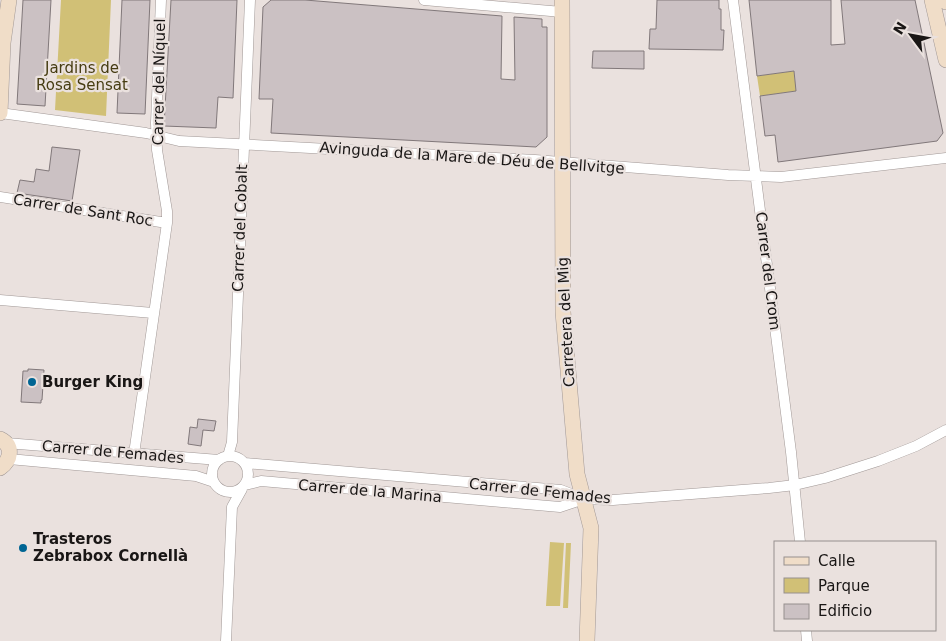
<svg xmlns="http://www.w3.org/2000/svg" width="946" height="641" viewBox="0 0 946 641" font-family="'DejaVu Sans',sans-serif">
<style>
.green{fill:#d1c076}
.building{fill:#cbc1c3;stroke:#81787a}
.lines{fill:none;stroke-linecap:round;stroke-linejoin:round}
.street-casing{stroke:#a19896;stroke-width:11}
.secondary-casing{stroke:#a19896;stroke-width:16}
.street{stroke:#fff;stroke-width:10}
.secondary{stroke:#f0ddc8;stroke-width:15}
.poi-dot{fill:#006593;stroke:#eae1de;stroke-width:2}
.labels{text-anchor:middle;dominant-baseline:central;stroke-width:4.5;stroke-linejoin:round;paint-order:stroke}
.park-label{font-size:15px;fill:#463c12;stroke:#eae1de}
.street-label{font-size:15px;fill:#191615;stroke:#eae1de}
.poi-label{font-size:15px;font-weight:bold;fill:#191615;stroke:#eae1de;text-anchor:start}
</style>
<rect width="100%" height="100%" fill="#eae1de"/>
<path class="green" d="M61,0H111L106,116L55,110Z
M794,71L795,81L803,80L804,90L760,96L757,76Z
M550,542L564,543L560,606H546Z
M566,543H571L568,608H563Z"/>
<path class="building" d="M23,0H51L45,106L17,104Z
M122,0H150L145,114L117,113Z
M171,0H237L233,98L218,97L216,128L164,126Z
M271,0H305L502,16L501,79L515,80L514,17L542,19V27H547V137L536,147L271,133L273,99H259L263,7Z
M657,0H719V9H721V30H724L723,50L649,49L650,29H656Z
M749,0H831V45L845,44L841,0H915L943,133L937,141L778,162L775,135L765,136L760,96L796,91L794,71L757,76Z
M593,51H644V69L592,68Z
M52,147L80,150L72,201L17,193L20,180L34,182L36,169L49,171Z
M28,369L44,370L42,400H41V403L21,402L23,371H28Z
M198,419L216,421L214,431L203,430L201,446L188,444L190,427L197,428Z"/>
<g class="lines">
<g class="street-casing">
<path id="street" d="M424,0L562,12
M733,0L791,452L800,542
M0,113L146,133L179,141L535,160L728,175L781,177L946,158
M0,197L167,223
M0,300L153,313
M6,443L219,460
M134,454L167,223V211L157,150L156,123L161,0
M212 474a18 18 0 1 1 36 0a18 18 0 1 1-36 0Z
M228,456L232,442L250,0
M9,459L196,476L214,482
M245,463L561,490L584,499L613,500L769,488L795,485L825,478L878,461L916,446L946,430
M245,485L261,481L560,507L584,499
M806,630L807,641
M226,641L232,507L242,489"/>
</g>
<g class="secondary-casing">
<path id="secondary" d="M562,0L563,312L577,474L591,528L587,641
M932,0L946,60
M946,0V2
M0,113L3,43L9,0
M0,439C14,446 11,460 0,468"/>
</g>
<use href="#street" class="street"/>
<use href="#secondary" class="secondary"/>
</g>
<g class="poi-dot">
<circle cx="32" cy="382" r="5"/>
<circle cx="23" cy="548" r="5"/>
</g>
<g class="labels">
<g class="park-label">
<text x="82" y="68">Jardins de<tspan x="82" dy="17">Rosa Sensat</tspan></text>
</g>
<g class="street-label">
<text transform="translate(159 82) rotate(-89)">Carrer del Níquel</text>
<text transform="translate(472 158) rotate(4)">Avinguda de la Mare de Déu de Bellvitge</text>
<text transform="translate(83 210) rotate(9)">Carrer de Sant Roc</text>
<text transform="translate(240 228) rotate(-88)">Carrer del Cobalt</text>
<text transform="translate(768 271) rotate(83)">Carrer del Crom</text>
<text transform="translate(566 322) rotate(-93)">Carretera del Mig</text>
<text transform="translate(113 452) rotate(5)">Carrer de Femades</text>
<text transform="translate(370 491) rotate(5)">Carrer de la Marina</text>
<text transform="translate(540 491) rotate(6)">Carrer de Femades</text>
</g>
<g class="poi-label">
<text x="42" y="382">Burger King</text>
<text x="33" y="539">Trasteros<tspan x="33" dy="17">Zebrabox Cornellà</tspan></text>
</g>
</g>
<rect x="774" y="541" width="162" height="90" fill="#eae1de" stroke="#96908e"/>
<rect x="784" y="557" width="25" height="8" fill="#f0ddc8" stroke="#96908e"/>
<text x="818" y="566" font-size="15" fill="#191615">Calle</text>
<rect x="784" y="578" width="25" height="15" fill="#d1c076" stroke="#96908e"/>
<text x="818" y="591" font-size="15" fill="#191615">Parque</text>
<rect x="784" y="604" width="25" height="15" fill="#cbc1c3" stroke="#96908e"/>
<text x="818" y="616" font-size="15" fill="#191615">Edificio</text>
<g transform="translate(911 35) rotate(302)" stroke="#eae1de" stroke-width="4" paint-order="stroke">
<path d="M0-4L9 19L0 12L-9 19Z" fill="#191615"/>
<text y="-8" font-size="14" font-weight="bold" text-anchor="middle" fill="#191615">N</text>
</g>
</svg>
